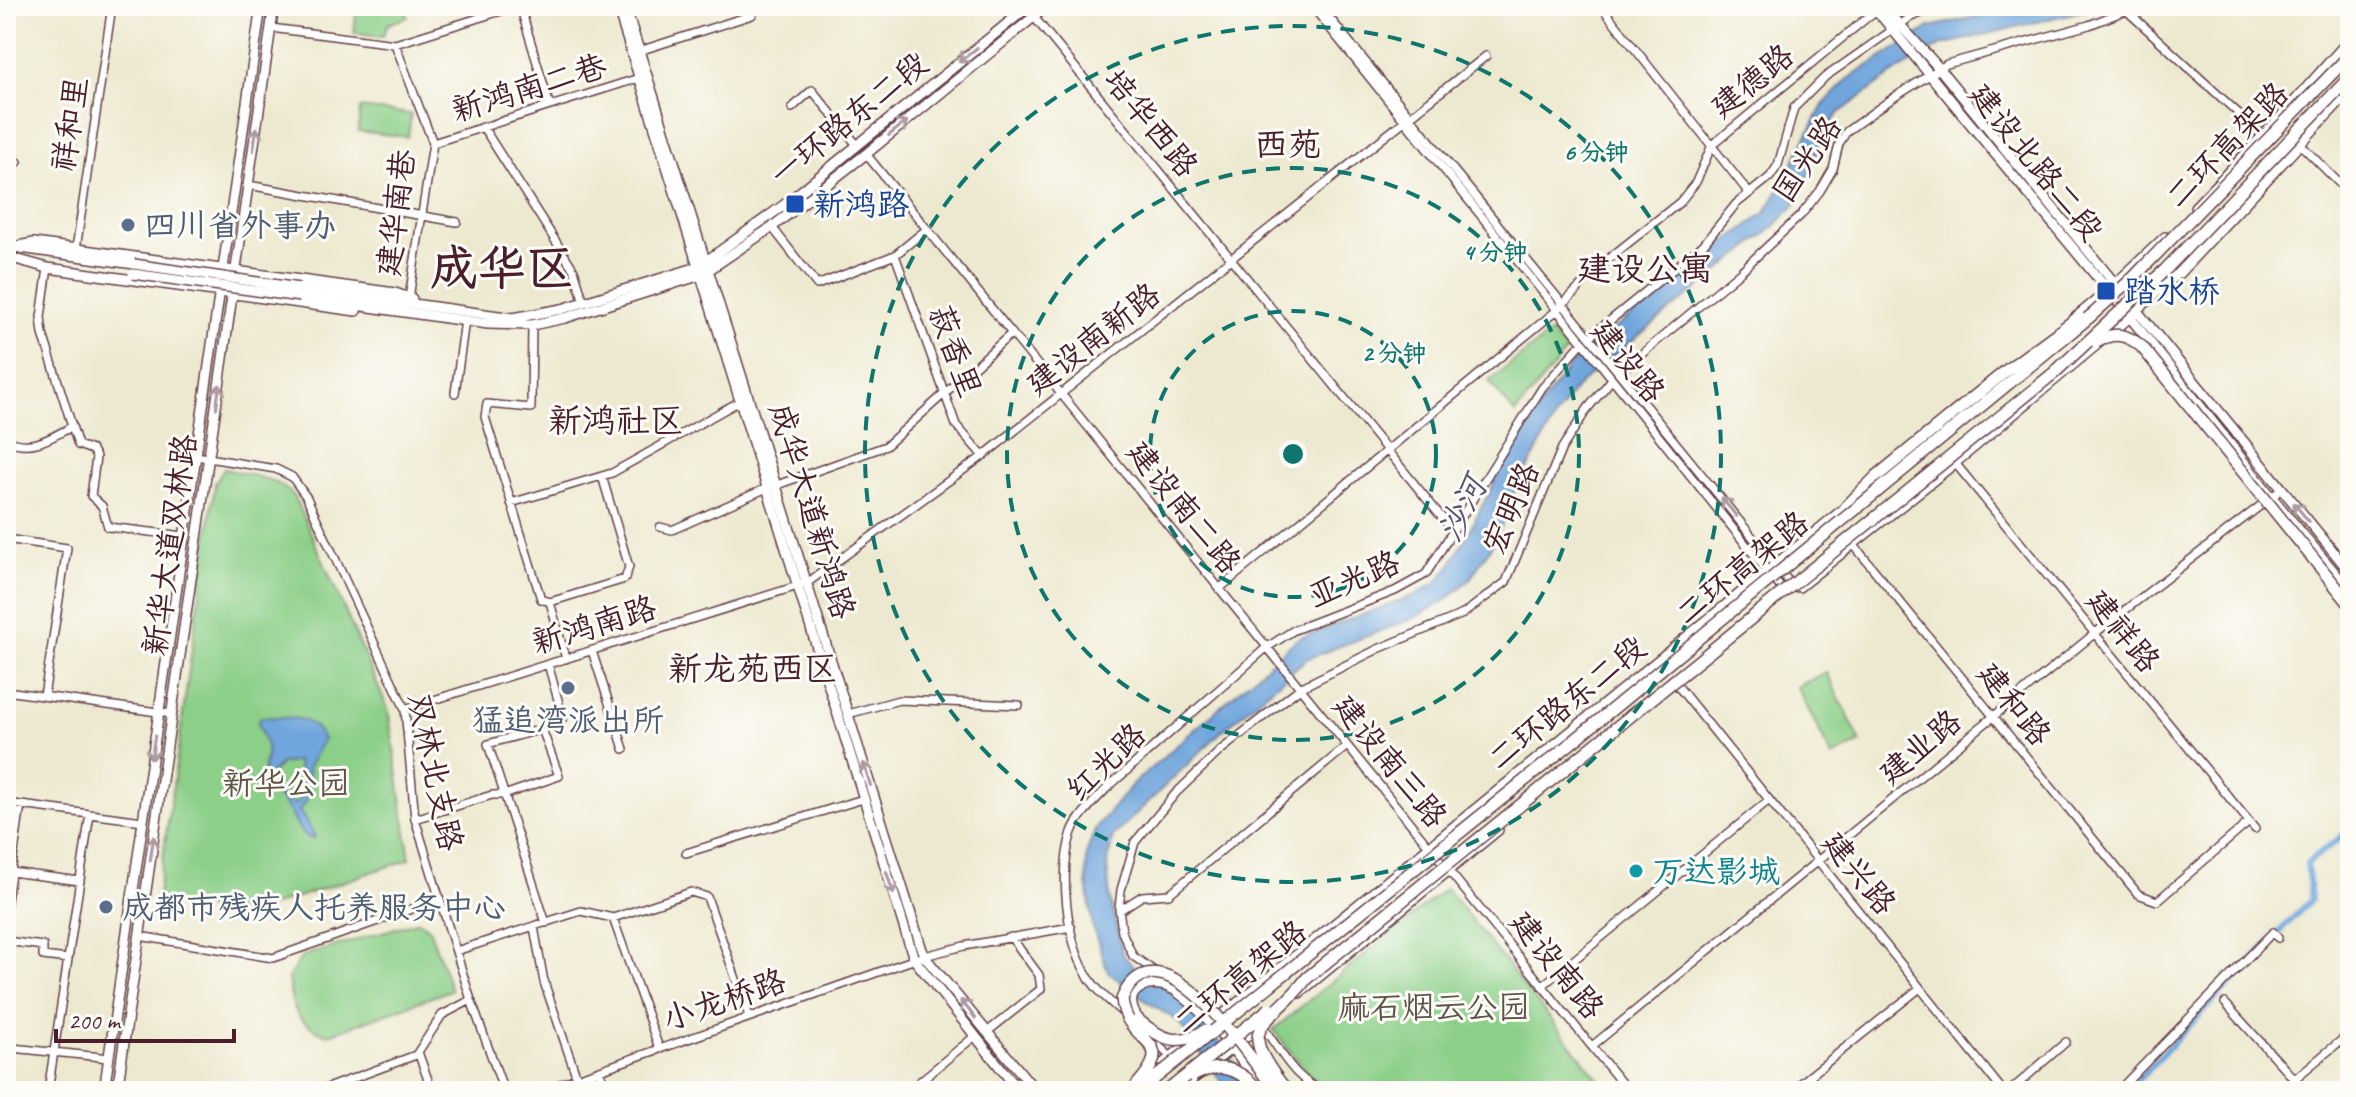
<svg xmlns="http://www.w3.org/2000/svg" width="2356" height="1097" viewBox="0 0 2356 1097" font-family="Caveat,'LXGW WenKai TC',sans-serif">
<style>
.green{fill:#8bcf88;stroke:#6a775a;stroke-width:2}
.water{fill:#6fa6dd;stroke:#5c6284;stroke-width:2;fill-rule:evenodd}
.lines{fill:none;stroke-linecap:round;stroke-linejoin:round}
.canal{stroke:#6fa6dd;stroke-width:6}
.minor-casing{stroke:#623d44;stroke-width:10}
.major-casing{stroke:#623d44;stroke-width:12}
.highway-casing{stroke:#623d44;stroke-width:14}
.minor{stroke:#fff;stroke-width:7}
.major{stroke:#fff;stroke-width:9}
.highway{stroke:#fff;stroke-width:11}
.major-bridge-casing{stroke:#623d44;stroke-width:12;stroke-linecap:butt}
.highway-bridge-casing{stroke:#623d44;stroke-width:14;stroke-linecap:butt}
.major-bridge{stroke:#fff;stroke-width:9}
.highway-bridge{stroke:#fff;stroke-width:11}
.oneway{stroke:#ae9aa0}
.ring{fill:none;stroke:#0f766e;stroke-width:4;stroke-dasharray:14 10}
.transit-dot{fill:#1a4fb4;stroke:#fdfcf7;stroke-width:3}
.service-dot{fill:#5c6f8a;stroke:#fdfcf7;stroke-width:3}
.culture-dot{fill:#0f9aa8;stroke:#fdfcf7;stroke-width:3}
.labels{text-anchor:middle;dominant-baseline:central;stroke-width:6;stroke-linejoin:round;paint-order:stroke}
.street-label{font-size:32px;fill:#4a1f2b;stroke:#fdfcf7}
.transit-label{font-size:32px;fill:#164399;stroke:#fdfcf7;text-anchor:start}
.service-label{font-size:32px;fill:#4e5e75;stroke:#fdfcf7;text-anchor:start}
.park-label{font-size:32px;fill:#5e5447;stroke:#fdfcf7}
.culture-label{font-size:32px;fill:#0d838f;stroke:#fdfcf7;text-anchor:start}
.neighbourhood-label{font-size:34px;fill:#4a1f2b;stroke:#fdfcf7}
.water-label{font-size:34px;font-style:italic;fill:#595572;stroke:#fdfcf7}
.town-label{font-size:48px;font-weight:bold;fill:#4a1f2b;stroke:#fdfcf7}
.centre{fill:#0f766e;stroke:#fdfcf7;stroke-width:4}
.ring-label{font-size:24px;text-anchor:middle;font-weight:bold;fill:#0f766e;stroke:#fdfcf7;stroke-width:6;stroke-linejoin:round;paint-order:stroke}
</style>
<rect width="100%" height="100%" fill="#fdfcf7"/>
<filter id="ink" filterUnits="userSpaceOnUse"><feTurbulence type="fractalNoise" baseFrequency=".0125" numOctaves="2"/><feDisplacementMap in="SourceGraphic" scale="16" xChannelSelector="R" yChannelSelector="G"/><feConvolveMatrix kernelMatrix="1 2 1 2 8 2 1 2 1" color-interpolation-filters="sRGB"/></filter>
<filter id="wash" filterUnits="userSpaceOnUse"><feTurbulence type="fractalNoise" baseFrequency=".006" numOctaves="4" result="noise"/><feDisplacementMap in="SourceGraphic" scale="32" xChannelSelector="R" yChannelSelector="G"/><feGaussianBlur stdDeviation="1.8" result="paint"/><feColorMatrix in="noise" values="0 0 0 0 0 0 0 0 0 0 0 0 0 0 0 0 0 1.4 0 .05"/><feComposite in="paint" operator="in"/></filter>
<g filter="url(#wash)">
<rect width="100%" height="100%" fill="#ede9d0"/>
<path class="green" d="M357,6H404L408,17L388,24L383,36L354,33Z
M360,108L411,114L408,137L358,131Z
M1551,333L1567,350L1515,414L1489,381Z
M224,469C251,475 276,477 295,497L388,709L410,859L251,913L157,901L215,483Z
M1826,672L1861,742L1832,757L1797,687Z
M1446,888L1608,1091H1349L1316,1082L1273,1030Z
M419,921L429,928L451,990L327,1035C295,1021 293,1012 288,978L302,956Z"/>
<path class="water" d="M2025,6H2102L1942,45L1897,71L1839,113L1823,135L1800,199L1775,226L1591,374L1573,392L1556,416L1515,491L1497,537L1470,579L1445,601L1412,619L1306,659L1221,732L1113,836L1107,864L1110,899L1123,955L1134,967L1186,1001L1219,1042L1254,1091H1228L1178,1021L1147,1002L1108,972L1093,928L1087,883L1086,855L1095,829L1132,785L1297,639L1415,595L1438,581L1451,565L1521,432L1571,364L1681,275L1765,213L1777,194L1823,105L1848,79L1930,27Z
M261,717C286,718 313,713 323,740L308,768L309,778L306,802L299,810L315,836L313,839C297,834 295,818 286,806C278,796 267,791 264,777C262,767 268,757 266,746C264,738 260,730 258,722ZM297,761L302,786L298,802L294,804C282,798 271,789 270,775L281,764Z"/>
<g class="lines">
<path class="canal" d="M2277,934L2311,900L2307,863L2350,830
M2127,1091L2274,938"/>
</g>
</g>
<g filter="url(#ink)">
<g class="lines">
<g class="minor-casing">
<path id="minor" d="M520,6L550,106
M1312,6L1785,593
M1320,6L1794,588
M1601,6L1749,193
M2126,10L2263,136
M1034,17L1452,530
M271,28L395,44L517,6
M395,44L433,143L409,298
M639,51L752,15
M792,108L812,90L857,145
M483,127L574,270L584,302
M433,143L639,78
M2302,146L2350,194
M866,154L1628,1091
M6,160L18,162
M248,185L457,222
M772,227L817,285L895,255L927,229
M76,249L112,6
M895,255L956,425L983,456
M48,268L41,317L43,334L78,445L92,450L96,457L91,496L102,506L108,527L184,536
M532,325L531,408L487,404L485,417L541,599L550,602L566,659
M1591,336L1703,245L1736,204L1770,177L1778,165L1794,108L1825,77L1911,17L1939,6
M1620,372L1740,272L1801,215L1820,191L1833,169L1839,144L1847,131L1893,98L1947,64L2089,25L2137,6
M455,393L465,320
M6,440C32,451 49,439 71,427
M196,456L276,469L292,477L307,498L405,709L415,819L471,1000L504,1091
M1955,463L2255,829
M777,485L886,446L1012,333
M511,503L612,473L740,401
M660,527L672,530L767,488
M6,539L67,548L44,696
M1853,544L2138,894L2157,901L2249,822
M1219,589L1556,311L1608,259L1680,202L1696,182L1712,145L1880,7
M550,602L625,579L629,567L602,476
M592,651L624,749
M1677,685L2003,1091
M6,691L172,714
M405,709L807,583L983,456L1486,56
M848,714L899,700L1019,705
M6,803L143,821
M415,819L492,795H504L559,776L542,729
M686,853L863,799
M11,872L80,881
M6,907L21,805
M1120,910L1142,896L1169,894L1347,746
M613,918L659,1048
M546,923L488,744L542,729L563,718L548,664
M534,927L544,982L577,1078
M139,936L273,958L440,899
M6,941L43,946V956L68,959
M456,951L581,911L613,918L691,892L707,897L749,1016
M1157,973L1133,956L1122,932L1119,908L1121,890L1135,842L1176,793L1221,750L1300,688L1378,649L1463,614L1506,582L1562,448L1588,408L1612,379
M1542,986L1769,800
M2225,1003L2294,1079
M1124,1014C1110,1002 1095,989 1086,973C1066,938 1059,870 1072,832C1078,816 1095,801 1107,788L1266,648L1294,630L1395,591L1426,574L1542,388L1582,343
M1261,1024C1279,1048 1296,1085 1327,1091
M987,1032L1041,989L1039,975L1011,937
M1151,1039L1171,1057
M1592,1046L2094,634L2282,489
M6,1047C41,1052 74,1053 108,1058
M418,1052L432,1091
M599,1070L607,1091
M48,1091L90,814
M319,1091L416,1055L442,1015L471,1000
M540,1091L924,956L964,946L1071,927
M908,1091L975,1036
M1791,1091L1920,988
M2010,1091L2066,1042
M2118,1091L2273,932L2278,938
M2280,1091L2350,1033"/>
</g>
<g class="major-casing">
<path id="major" d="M617,6L914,959L1019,1091
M625,6L924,956L1036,1091
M1873,6L2130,317L2271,496L2350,591
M1883,6L1939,68L2350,572
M2195,207L2277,121L2350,39
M6,246L134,264
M13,247L34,243L395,293L412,299
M12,258L48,268L356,311
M299,288L513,318L562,309L698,267L784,205L1029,6
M300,297L488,324L532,325L565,318L701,275L772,227L866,154L1047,6
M2075,318L2108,291L2165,237
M1799,587L1955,463L2130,317L2181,270
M1299,993L1498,830
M1214,1022L1851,503
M104,1091L261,6
M117,1091L274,6
M1130,1091L1193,1039
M1178,1091L1263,1023"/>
</g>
<g class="highway-casing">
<path id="highway" d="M2178,273L2350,89
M1846,507L1877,476
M1138,1020C1114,988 1154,973 1179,992C1212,1016 1241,1060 1267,1091"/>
</g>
<use href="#minor" class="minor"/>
<use href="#major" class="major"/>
<use href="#highway" class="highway"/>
<g class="major-bridge-casing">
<path id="major-bridge" d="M134,264L299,288
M133,274L300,297"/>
</g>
<g class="highway-bridge-casing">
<path id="highway-bridge" d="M2096,342C2114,331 2127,334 2142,347L2350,604
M1877,476L2007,370L2079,317
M1138,1020C1162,1040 1178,1047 1206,1030
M1193,1076C1220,1061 1241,1069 1259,1091
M1136,1086C1182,1036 1126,1047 1122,999C1126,989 1131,981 1141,976C1183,956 1247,1054 1269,1081
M1139,1091L1581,735L2093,314L2133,278L2350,55
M1167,1091L1269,1009
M1287,1091C1230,1021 1268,1030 1307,978L2054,373L2165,270L2350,77"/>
</g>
<use href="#major-bridge" class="major-bridge"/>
<use href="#highway-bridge" class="highway-bridge"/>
</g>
<defs><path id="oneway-shaft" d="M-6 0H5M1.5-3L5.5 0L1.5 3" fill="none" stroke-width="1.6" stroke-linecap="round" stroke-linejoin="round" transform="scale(2)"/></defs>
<g class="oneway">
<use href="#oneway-shaft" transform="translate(968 55) rotate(141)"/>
<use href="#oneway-shaft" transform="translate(898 128) rotate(-39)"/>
<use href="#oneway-shaft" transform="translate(255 139) rotate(-82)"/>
<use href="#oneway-shaft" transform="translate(218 396) rotate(-82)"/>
<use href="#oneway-shaft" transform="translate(1729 507) rotate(-129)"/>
<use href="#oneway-shaft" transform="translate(2301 512) rotate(-129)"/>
<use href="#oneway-shaft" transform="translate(153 748) rotate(98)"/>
<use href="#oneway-shaft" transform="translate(867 774) rotate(-107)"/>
<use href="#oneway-shaft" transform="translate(152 848) rotate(-82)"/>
<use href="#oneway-shaft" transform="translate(890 883) rotate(72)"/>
<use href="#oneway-shaft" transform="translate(968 1009) rotate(-129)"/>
</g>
</g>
<g class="ring">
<circle cx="1293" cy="454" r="143"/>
<circle cx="1293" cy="454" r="286"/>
<circle cx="1293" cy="454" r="428"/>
</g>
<g class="transit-dot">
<rect x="785" y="194" width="20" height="20" rx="4"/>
<rect x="2096" y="281" width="20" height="20" rx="4"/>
</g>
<g class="service-dot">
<circle cx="128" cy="225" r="8"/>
<circle cx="568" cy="688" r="8"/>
<circle cx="106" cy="907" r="8"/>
</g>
<circle class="culture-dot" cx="1636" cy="871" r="8"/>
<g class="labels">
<g class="street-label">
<text transform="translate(1752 81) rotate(-39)">建德路</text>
<text transform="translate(529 88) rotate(-17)">新鸿南二巷</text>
<text transform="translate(849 119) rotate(-39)">一环路东二段</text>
<text transform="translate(1151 123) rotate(51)">培华西路</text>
<text transform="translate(70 124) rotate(-81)">祥和里</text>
<text transform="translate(2227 145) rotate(-46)">二环高架路</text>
<text transform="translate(1807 159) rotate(-56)">国光路</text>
<text transform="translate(2036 162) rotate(51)">建设北路二段</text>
<text transform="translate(396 213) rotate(-83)">建华南巷</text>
<text transform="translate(1093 339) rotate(-38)">建设南新路</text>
<text transform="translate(955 351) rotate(70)">菽香里</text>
<text transform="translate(1628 361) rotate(51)">建设路</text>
<text transform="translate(1184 507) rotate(51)">建设南二路</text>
<text transform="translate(1511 508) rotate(-67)">宏明路</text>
<text transform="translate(812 511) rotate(73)">成华大道新鸿路</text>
<text transform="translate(170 545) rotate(-82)">新华大道双林路</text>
<text transform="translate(1742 568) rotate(-39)">二环高架路</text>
<text transform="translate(1354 579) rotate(-23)">亚光路</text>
<text transform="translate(594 625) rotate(-17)">新鸿南路</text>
<text transform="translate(2123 631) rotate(51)">建祥路</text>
<text transform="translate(1567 703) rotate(-39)">二环路东二段</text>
<text transform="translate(2014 704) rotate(51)">建和路</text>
<text transform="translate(1920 747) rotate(-40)">建业路</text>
<text transform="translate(1390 761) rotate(51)">建设南三路</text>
<text transform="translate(1106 762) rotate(-44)">红光路</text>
<text transform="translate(435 772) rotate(78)">双林北支路</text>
<text transform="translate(1859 873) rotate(51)">建兴路</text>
<text transform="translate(1557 965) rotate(51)">建设南路</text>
<text transform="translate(1240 977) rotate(-39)">二环高架路</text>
<text transform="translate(724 1000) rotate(-19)">小龙桥路</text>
</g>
<g class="transit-label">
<text x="813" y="204">新鸿路</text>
<text x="2124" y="291">踏水桥</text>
</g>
<g class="service-label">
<text x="144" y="225">四川省外事办</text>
<text x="568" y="720" text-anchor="middle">猛追湾派出所</text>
<text x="122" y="907">成都市残疾人托养服务中心</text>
</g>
<g class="park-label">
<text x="286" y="783">新华公园</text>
<text x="1434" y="1007">麻石烟云公园</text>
</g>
<g class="culture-label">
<text x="1652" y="871">万达影城</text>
</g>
<g class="neighbourhood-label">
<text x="1288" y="144">西苑</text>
<text x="1645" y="268">建设公寓</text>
<text x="616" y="420">新鸿社区</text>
<text x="753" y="668">新龙苑西区</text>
</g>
<g class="water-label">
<text transform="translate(1462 509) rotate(-64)">沙河</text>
</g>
<g class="town-label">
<text x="502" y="268">成华区</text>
</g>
</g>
<circle cx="1293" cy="454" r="12" class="centre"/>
<g class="ring-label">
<text x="1596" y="160">6 分钟</text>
<text x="1495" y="260">4 分钟</text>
<text x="1394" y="361">2 分钟</text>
</g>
<rect width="2356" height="1097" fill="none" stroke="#fdfcf7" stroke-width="32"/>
<path d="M56 1029v12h178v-12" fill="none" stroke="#4a1f2b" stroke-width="4"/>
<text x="68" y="1029" font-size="24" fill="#4a1f2b" stroke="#fdfcf7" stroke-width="6" paint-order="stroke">200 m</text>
</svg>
